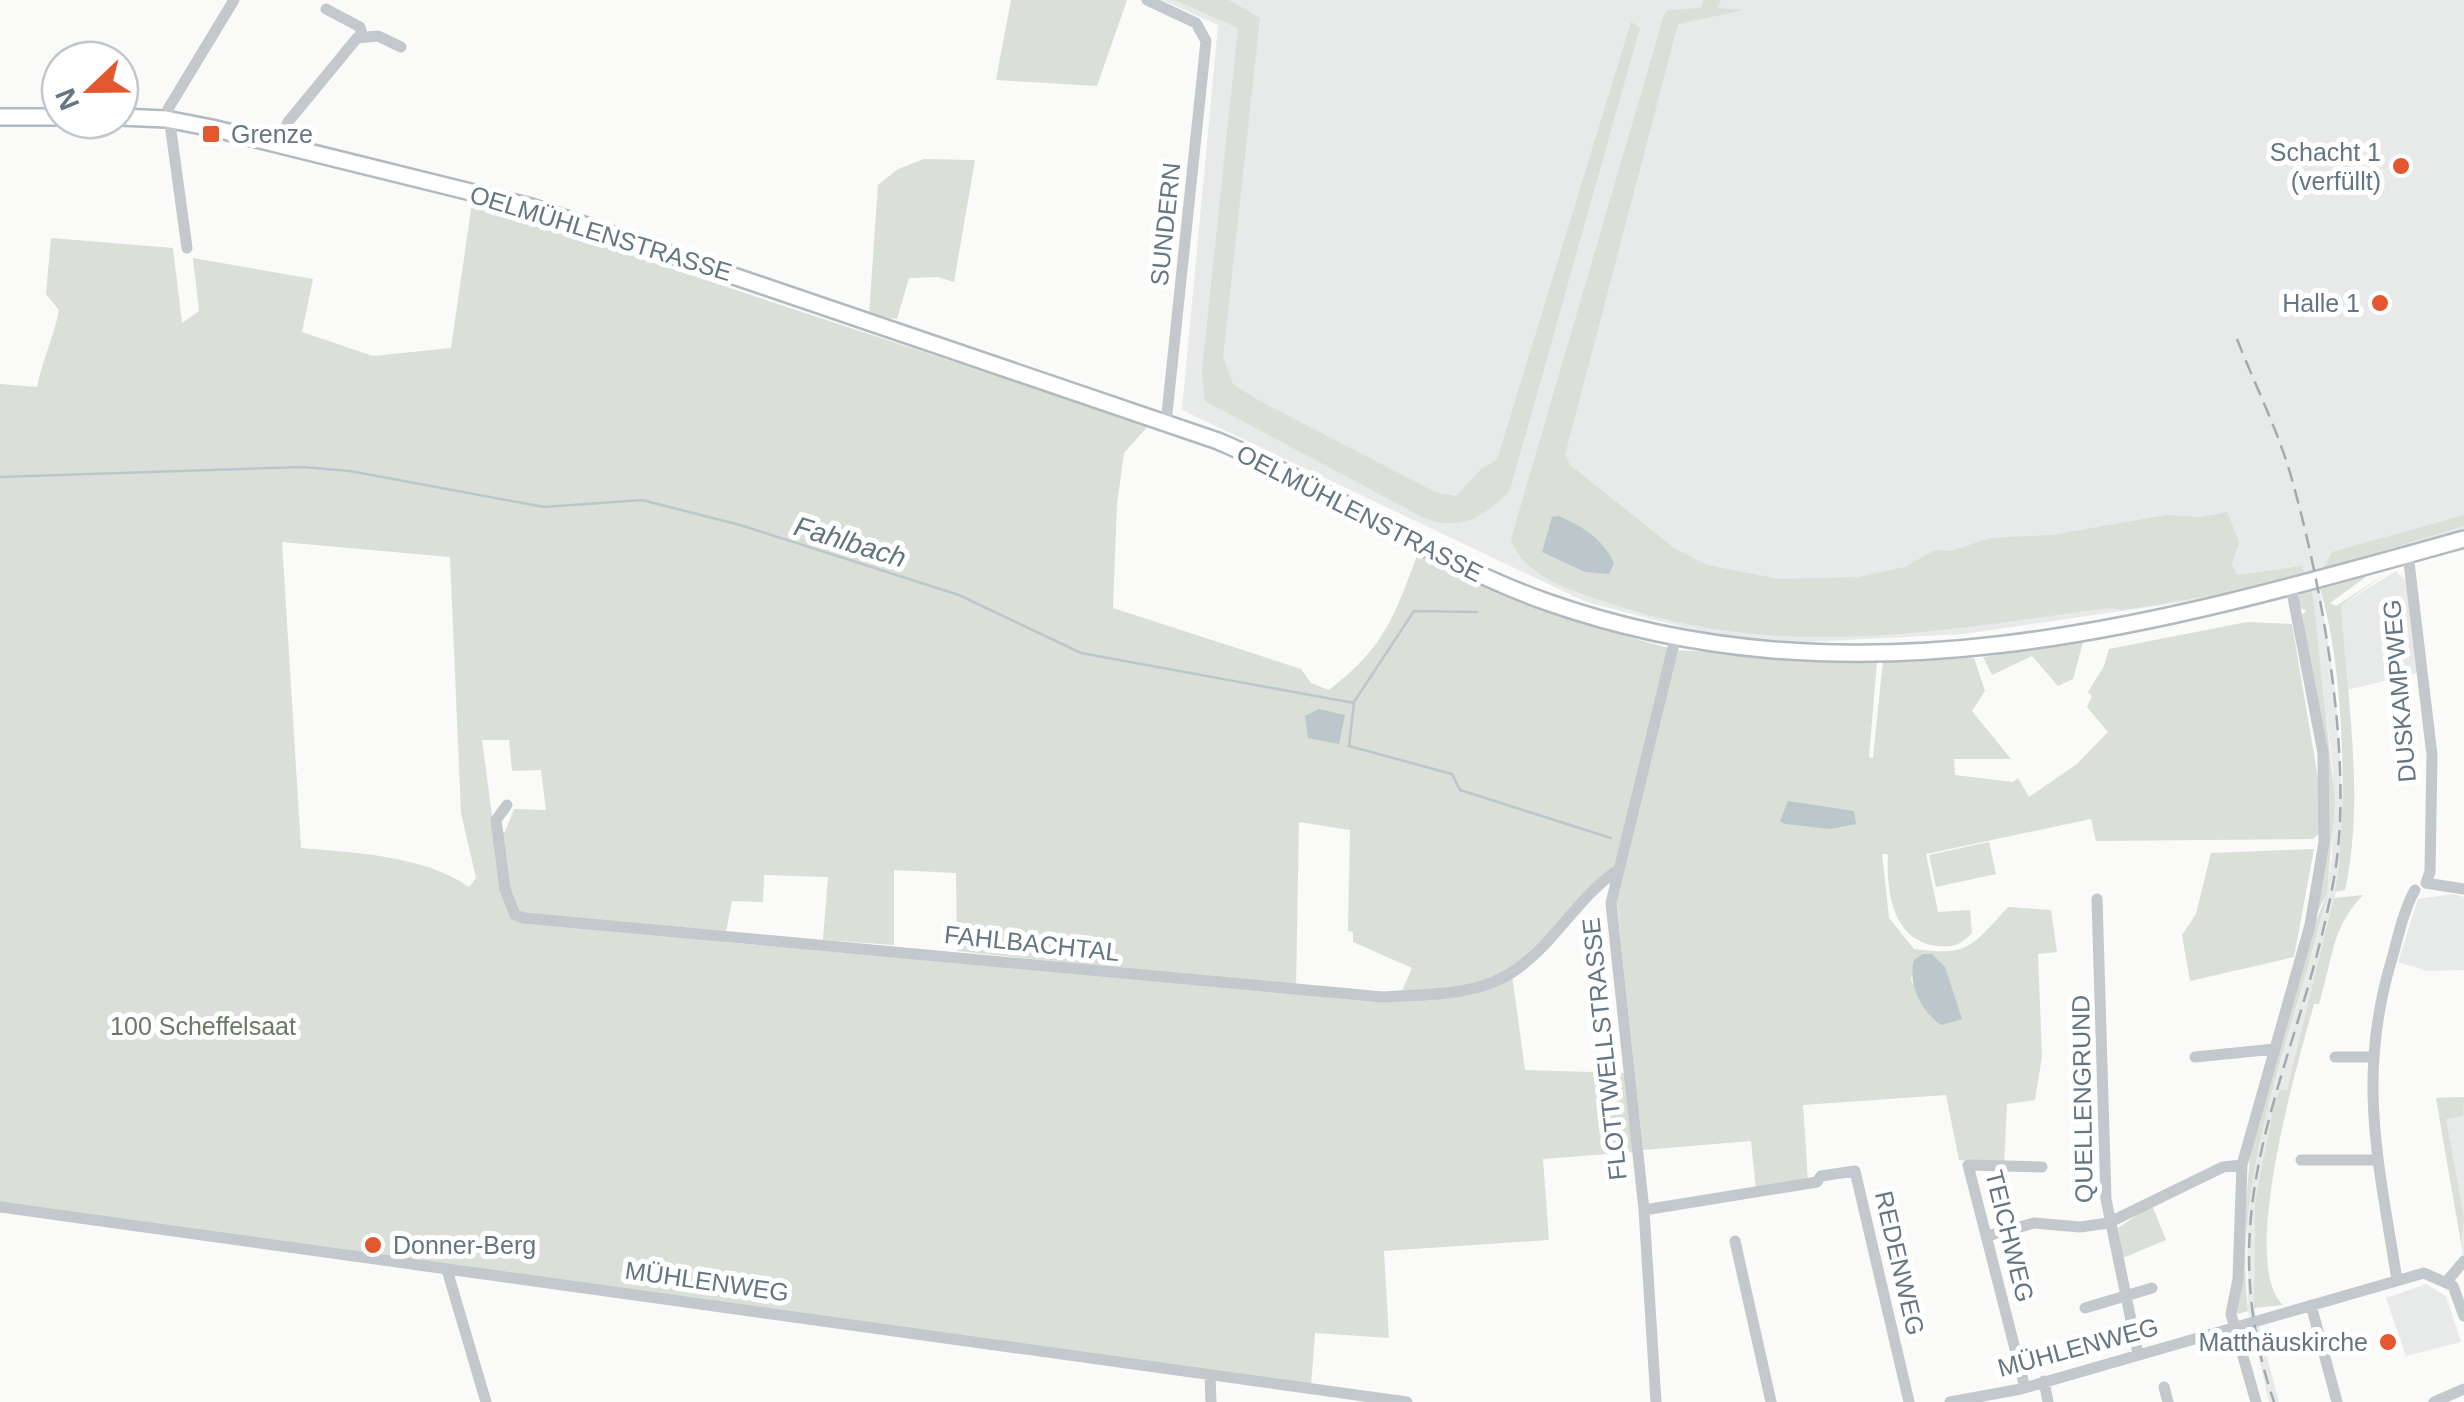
<svg xmlns="http://www.w3.org/2000/svg" width="2464" height="1402" viewBox="0 0 2464 1402" font-family="Helvetica,sans-serif">
<style>
.built{fill:#e8e9e9}
.green{fill:#dadfd7;fill-rule:evenodd}
.water{fill:#bbc7cb}
.lines{fill:none;stroke-linecap:round;stroke-linejoin:round}
.stream{stroke:#bbc7cb;stroke-width:2.5}
.secondary-casing{stroke:#b3babf;stroke-width:20}
.street{stroke:#c3c8cc;stroke-width:11}
.secondary{stroke:#fff;stroke-width:15}
.rail{stroke:#a2aab0;stroke-width:2.5;stroke-dasharray:15 8;stroke-linecap:butt}
.poi-dot{fill:#e4572e;stroke:#fff;stroke-width:4}
.labels{text-anchor:middle;dominant-baseline:central;stroke-width:10;stroke-linejoin:round;paint-order:stroke}
.poi-label{font-size:25px;fill:#657683;stroke:#fff;text-anchor:end}
.street-label{font-size:25px;fill:#657683;stroke:#fff}
.park-label{font-size:25px;fill:#687a64;stroke:#fff}
.water-label{font-size:28px;font-style:italic;fill:#60757c;stroke:#fff}
</style>
<rect width="100%" height="100%" fill="#fafaf8"/>
<path class="built" d="M1162,0H2464V530L2239,594L1964,634L1788,643L1709,634L1586,602L1182,410L1218,25Z
M2396,571L2407,582L2417,673L2347,690L2341,605Z
M2319,586L2335,687L2344,822L2334,905L2287,1091L2274,1105L2255,1202L2254,1308L2279,1402H2269L2248,1311L2247,1200L2257,1145L2318,933L2332,858L2333,771L2311,589Z
M2453,894L2464,897V970L2427,971L2398,962L2418,899Z
M2464,1097V1256H2463L2436,1098Z
M2426,1284L2446,1296L2461,1342L2406,1356L2386,1298Z"/>
<path class="green" d="M1011,0H1127L1097,86L996,80Z
M1175,0H1229L1260,18L1223,357L1233,384L1256,399L1437,493L1456,496L1481,469L1497,460L1631,22L1640,27L1510,490C1486,516 1462,531 1426,519L1205,401L1202,371L1238,28Z
M1703,0H1721L1717,8L1744,10L1678,24L1565,455L1570,465L1674,548L1707,565L1779,579L1858,577L1905,567L1935,550L1951,551L1990,538L2052,535L2167,515L2201,517L2227,512L2239,542L2232,564L2237,575L2302,566L2304,573L2232,592L2123,610L2108,608C1935,631 1780,662 1609,603C1572,591 1525,578 1511,539L1664,15L1668,10L1701,8Z
M924,159L975,160L954,282L938,277L909,278L897,319L869,315L878,185L898,169Z
M472,203L1148,426L1124,453L1117,504L1113,608L1301,669L1311,683L1329,690C1385,647 1394,617 1418,553C1500,594 1581,625 1669,648L1614,869C1564,904 1538,963 1479,984C1456,992 1425,991 1401,993L1412,968L1353,942V932L1348,931L1350,830L1299,822L1296,987L957,951L956,873L894,870V945L823,940L828,877L764,875L763,902L732,901L724,942L1326,996L1476,991L1512,975L1525,1070L1626,1073L1634,1152L1543,1159L1549,1240L1384,1251L1389,1338L1315,1333L1311,1387L0,1203V384L37,387C42,360 54,337 59,310L46,294L51,238L173,248L182,323L199,311L193,258L313,279L302,332L373,356L451,348ZM282,542L450,557L461,813L476,878L469,887C423,855 355,853 301,848ZM482,740H509L512,771L541,770L546,810L514,809L505,832L494,831Z
M2464,515V526L2323,569L2332,552Z
M2375,570L2330,603L2336,606L2387,573L2341,605C2347,698 2365,798 2345,890L2335,892C2349,814 2344,661 2319,586Z
M2312,588L2335,801L2327,893L2315,917L2327,835L2302,614L2307,611L2300,608L2297,599L2302,590Z
M2247,622L2292,624L2321,796L2320,833L2313,839L2096,841L2091,819L1926,854L1938,912L1970,910L1972,933C1961,944 1954,948 1938,946C1893,942 1886,892 1888,854H1882L1889,918L1914,949C1969,957 1973,945 2008,907L2051,910L2057,952L2038,954L2042,1057L2035,1100L2007,1104L2004,1164L1959,1160L1946,1095L1803,1105L1808,1181L1756,1190L1751,1141L1643,1150L1616,896L1675,650L1877,661L1869,757L1873,758L1883,660L1974,658L1985,691L1972,711L2011,759H1954L1955,775L2013,782L2018,778L2029,797L2077,764L2108,732L2087,707L2092,696L2088,692L2104,666L2109,649ZM1914,960L1946,974L1960,1014L1933,1019L1911,980Z
M2083,642L2073,679L2058,686L2032,656L1992,675L1983,657Z
M1989,842L1996,874L1936,887L1929,855Z
M2314,849L2294,957L2190,981L2182,935L2196,914L2211,853Z
M2363,895C2331,929 2334,954 2319,1004H2314C2299,1059 2238,1263 2283,1305L2254,1308L2255,1202L2274,1105L2280,1090H2287L2334,898Z
M2326,897C2295,1036 2232,1166 2248,1311L2237,1314L2250,1155L2311,933Z
M2464,1097L2463,1116L2446,1119L2464,1218L2461,1242L2436,1098Z
M2152,1205L2166,1240L2123,1258L2118,1228Z"/>
<path class="water" d="M1558,516C1580,524 1605,541 1614,563L1609,574L1585,572L1542,552L1552,517Z
M1319,709L1345,715L1339,744L1308,738L1305,716Z
M1788,801L1854,811L1856,824L1830,829L1785,824L1780,821Z
M1923,954H1932L1945,967L1962,1019L1941,1025C1921,1011 1907,983 1914,960Z"/>
<g class="lines">
<path class="stream" d="M0,477L303,467L350,471L544,507L642,500L740,525L959,595L1081,653L1354,703L1349,746L1452,774L1460,790L1611,838
M1354,702L1414,611L1477,612"/>
<g class="secondary-casing">
<path id="secondary" d="M0,117H60
M120,117L166,119L212,128L531,207L1218,441C1329,488 1430,560 1544,601C1857,712 2157,625 2464,539"/>
</g>
<path class="street" d="M1147,0L1196,23L1206,41L1166,423
M326,9L360,27L362,36
M279,145L288,122L357,38L378,36L401,47
M187,248L168,109L234,0
M2408,554L2432,755L2430,872L2426,883L2464,889
M507,805L496,820L505,889L515,915L524,918L1383,997C1427,994 1479,997 1517,969C1555,942 1577,899 1615,872
M2097,899L2106,1199L2138,1354
M2195,1057L2275,1049
M2335,1057H2370
M2301,1160H2378
M0,1207L1407,1402
M1644,1210L1817,1182L1821,1176L1855,1171L1909,1402
M1987,1236L2034,1223L2080,1227L2108,1223L2223,1167L2242,1165
M1735,1241L1771,1402
M447,1270L486,1402
M2397,1280C2378,1159 2356,1075 2393,955C2399,933 2404,909 2415,890
M2447,1281L2464,1261
M2311,1305L2337,1402
M2085,1308L2152,1288
M1210,1376L1211,1402
M2044,1381L2048,1402
M2164,1387L2168,1402
M2025,1388L1968,1165L2042,1167
M1656,1402L1644,1210L1611,903L1675,639
M1950,1402L2021,1389L2424,1273L2453,1286L2464,1316
M2256,1402L2231,1314L2238,1279L2242,1165L2310,925L2324,842L2323,753L2291,587
M2434,1402L2464,1389"/>
<use href="#secondary" class="secondary"/>
<path class="rail" d="M2237,339C2256,388 2281,436 2294,487C2324,595 2354,768 2334,878C2300,1071 2204,1196 2274,1402"/>
</g>
<g class="poi-dot">
<rect x="201" y="124" width="20" height="20" rx="5"/>
<circle cx="2401" cy="166" r="10"/>
<circle cx="2380" cy="303" r="10"/>
<circle cx="373" cy="1245" r="10"/>
<circle cx="2388" cy="1342" r="10"/>
</g>
<g class="labels">
<g class="poi-label">
<text x="231" y="134" text-anchor="start">Grenze</text>
<text x="2381" y="152">Schacht 1<tspan x="2381" dy="29">(verfüllt)</tspan></text>
<text x="2360" y="303">Halle 1</text>
<text x="393" y="1245" text-anchor="start">Donner-Berg</text>
<text x="2368" y="1342">Matthäuskirche</text>
</g>
<g class="street-label">
<text transform="translate(1165 224) rotate(-84)">SUNDERN</text>
<text transform="translate(601 233) rotate(17)">OELMÜHLENSTRASSE</text>
<text transform="translate(1360 513) rotate(27)">OELMÜHLENSTRASSE</text>
<text transform="translate(2399 691) rotate(-95)">DUSKAMPWEG</text>
<text transform="translate(1032 943) rotate(6)">FAHLBACHTAL</text>
<text transform="translate(1604 1049) rotate(-96)">FLOTTWELLSTRASSE</text>
<text transform="translate(2082 1099) rotate(-91)">QUELLENGRUND</text>
<text transform="translate(2010 1236) rotate(76)">TEICHWEG</text>
<text transform="translate(1900 1263) rotate(77)">REDENWEG</text>
<text transform="translate(707 1281) rotate(8)">MÜHLENWEG</text>
<text transform="translate(2078 1347) rotate(-15)">MÜHLENWEG</text>
</g>
<g class="park-label">
<text x="203" y="1026">100 Scheffelsaat</text>
</g>
<g class="water-label">
<text transform="translate(850 542) rotate(17)">Fahlbach</text>
</g>
</g>
<g transform="translate(90 90) rotate(248)"><circle r="48" fill="#ffffff" stroke="#c1c8cd" stroke-width="2.5"/>
<path d="M0-8L18 38L0 25L-18 38Z" fill="#e4572e"/>
<text y="-15" font-size="28" font-weight="bold" text-anchor="middle" fill="#657683">N</text>
</g>
</svg>
